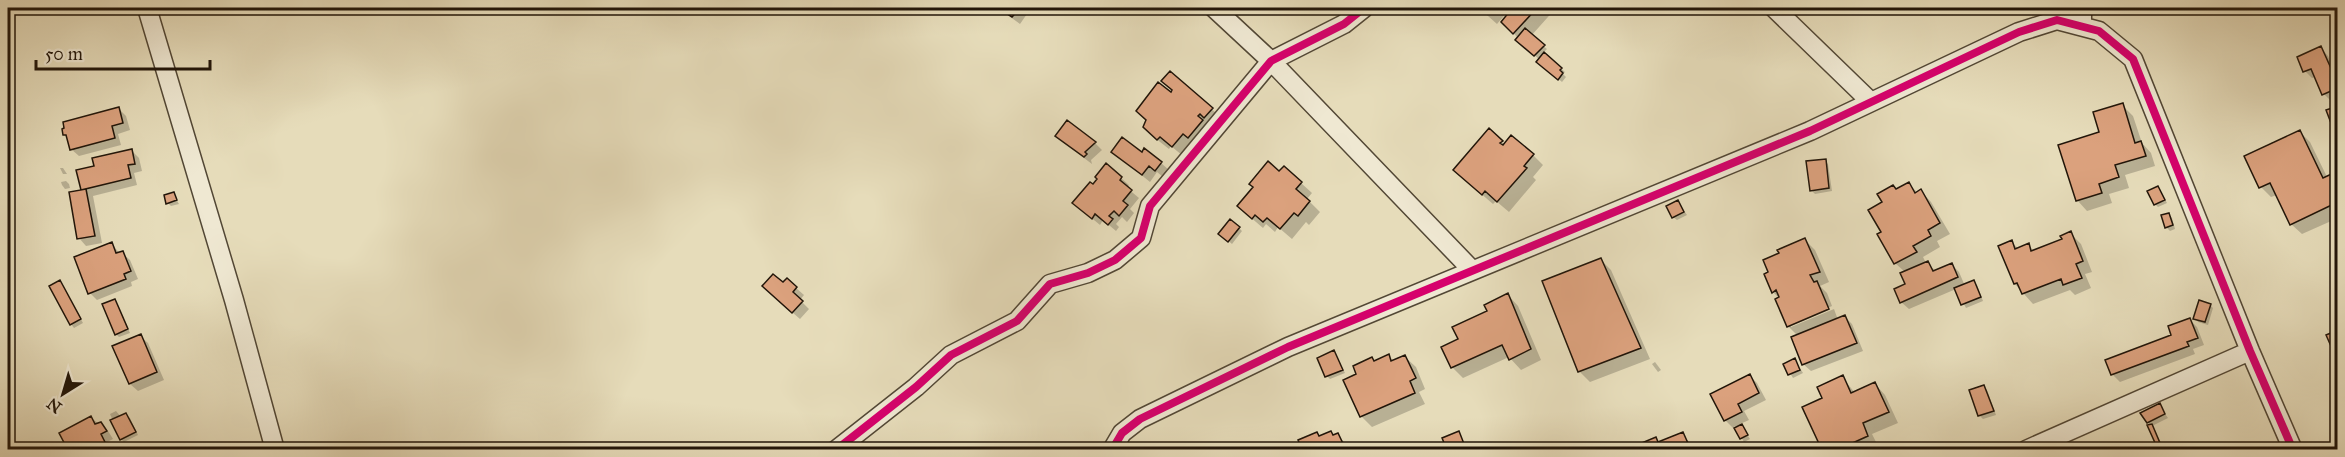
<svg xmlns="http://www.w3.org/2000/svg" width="2345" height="457" viewBox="0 0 2345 457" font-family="'IM FELL Great Primer',serif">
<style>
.shadow{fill:#0003}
.building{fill:#dba17d;stroke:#211509;stroke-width:1.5}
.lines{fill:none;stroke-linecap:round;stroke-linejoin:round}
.street-casing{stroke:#524735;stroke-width:21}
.street{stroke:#efe8d2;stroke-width:18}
.cycleway-casing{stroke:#efe8d2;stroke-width:11}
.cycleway{stroke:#d6006c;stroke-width:8}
</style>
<rect width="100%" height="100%" fill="#e6dcba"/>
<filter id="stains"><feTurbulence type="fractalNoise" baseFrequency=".00333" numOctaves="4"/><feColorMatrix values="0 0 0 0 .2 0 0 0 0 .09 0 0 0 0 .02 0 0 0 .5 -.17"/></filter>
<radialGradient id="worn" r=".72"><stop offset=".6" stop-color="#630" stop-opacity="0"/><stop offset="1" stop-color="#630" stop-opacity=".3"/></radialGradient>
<path class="shadow" d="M998,8H1026L1029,11L1020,24Z
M1479,8H1556L1531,36L1547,49L1543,53L1565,72L1563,74L1566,77L1562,82L1542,65L1540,60L1520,43L1518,38L1503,22L1512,12L1509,10L1497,24Z
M2321,48L2328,56L2338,77V98L2331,101L2324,94L2316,77L2312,78L2305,71Z
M1170,73L1223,119L1183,156L1171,146L1169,149L1155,138L1173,91Z
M2122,105L2133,116L2142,143L2151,153L2155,166L2125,175L2129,188L2109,194L2112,203L2087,211L2077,200L2101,133Z
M118,108L126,116L130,130L118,134L121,145L79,156L71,149L68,138L65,134Z
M1489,130L1505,145L1533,155L1543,165L1533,177L1536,180L1509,212L1496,201L1493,204L1465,180Z
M2300,132L2310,142L2327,177L2338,173V218L2302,234L2291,224L2277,195L2271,197L2261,187Z
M1064,143H1095L1102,150L1091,160L1092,164Z
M131,150L139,158L142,171L134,173L137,185L93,196L102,243L86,246L79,238L82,191L78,171L96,167Z
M1113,152L1142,154L1161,163L1169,170L1163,177L1157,172L1150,182Z
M1825,161L1828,164L1832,191L1815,194L1811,190Z
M1106,165L1129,185L1127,188L1139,198L1130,209L1134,213L1127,222L1122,217L1116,224L1119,227L1116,231L1103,220L1100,225L1082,210Z
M60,168H63L67,174H63Z
M1280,173L1301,183L1312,193L1307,199L1320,212L1309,225L1306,222L1292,239L1278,227L1275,232L1266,224L1263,228L1249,216Z
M66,181L69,184L70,188L65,189L62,185L61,182Z
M1909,184L1918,193L1921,191L1931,202L1950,234L1937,241L1940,247L1923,257L1926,263L1936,271L1951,264L1959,272L1965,286L1973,282L1977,285L1983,301L1966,308L1956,289L1909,309L1901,302L1907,285L1905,272L1895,263L1883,233L1884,202L1897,191Z
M2158,187L2167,203L2158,207L2155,204Z
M173,194L179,204L171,206L168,203Z
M1678,202L1687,215L1677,220L1673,217Z
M2169,215L2172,218L2175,229L2170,231L2166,227Z
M1239,228L1242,231L1232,244L1224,237Z
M2070,233L2081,244L2092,272L2085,274L2091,288L2075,295L2070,290L2033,304L2015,284L2011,242L2019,249L2028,245L2034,251L2063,240Z
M1805,240L1815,250L1829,282L1820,286L1827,293L1832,306L1791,324V327L1834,309L1838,320L1845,317L1852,324L1863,351L1811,371L1803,364L1798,336L1788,326L1780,299L1773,292Z
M112,244L120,254L122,253L130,260L138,279L131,282L132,286L97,300L90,293Z
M1601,260L1611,270L1650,359L1590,382L1579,371Z
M787,280L804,295L800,300L809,309L800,319L771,294Z
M60,282L83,323L74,328L71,324Z
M1508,295L1518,306L1541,360L1521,370L1509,357L1463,378L1453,368L1443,348L1460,340Z
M115,301L130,333L119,337L116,334Z
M2210,305L2213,308L2208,325L2198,322L2195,318Z
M2190,320L2197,327L2204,345L2193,349L2195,354L2120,382L2113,375L2107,360L2173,336Z
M140,336L148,343L164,380L138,391L130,384L114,347Z
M1334,352L1345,373L1330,379L1327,376Z
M1388,356L1394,361L1405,357L1416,367L1425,389L1419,392L1425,404L1372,427L1361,416L1375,362Z
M1795,360L1803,373L1793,378L1785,365Z
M1655,362L1661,370L1658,372L1652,364Z
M1750,376L1757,383L1766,400L1744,411L1749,420L1740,424L1750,439L1744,442L1735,426L1733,428L1725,420L1712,395Z
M1842,377L1855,393L1875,384L1885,395L1898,423L1872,434L1878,446L1871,450H1825L1822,447L1824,399Z
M1984,387L1987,390L1996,415L1983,419L1980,416L1971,391Z
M2159,405L2168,418L2152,426L2163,447L2160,448L2157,444L2151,426L2143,417Z
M116,411L121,417L126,415L130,418L138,435L124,442L121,439L110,414Z
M90,417L108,431L113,439L107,442L111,450H69Z
M1317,434L1321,437L1338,435L1351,450H1304Z
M1682,434L1696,450H1629L1656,438L1660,443Z"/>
<path class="building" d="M998,8H1020L1012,17Z
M1506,8H1537L1513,34L1501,22L1510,11Z
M1525,28L1545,45L1534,56L1515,40Z
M2321,46L2338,84V88L2322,95L2311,69L2303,72L2297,57Z
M1544,52L1562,68L1560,70L1563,73L1558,80L1536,62Z
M1170,71L1213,108L1204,118L1200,114L1198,116L1203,120L1188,138L1183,134L1172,147L1160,137L1157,140L1143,127L1146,120L1136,111L1158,82L1171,92L1172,90L1161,81Z
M2123,103L2135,143L2141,141L2146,156L2115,165L2119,177L2099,184L2102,193L2076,201L2058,145L2099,132L2093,112Z
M2338,106V129L2334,131L2326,110Z
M119,107L123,123L112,126L115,138L70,150L66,135H63L62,129L64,128L63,122Z
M1067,120L1096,142L1085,152L1087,154L1084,157L1055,136Z
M1489,128L1503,141L1500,143L1503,145L1511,135L1534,154L1524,166L1527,168L1497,202L1485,191L1482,195L1453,170Z
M2300,130L2323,178L2338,171V202L2290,225L2270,183L2259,188L2244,156Z
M1122,137L1142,152L1144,148L1162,162L1155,171L1149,166L1142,175L1111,152Z
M132,149L135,164L128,165L131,178L81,190L76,170L94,166L92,158Z
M1826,159L1829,188L1810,191L1806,161Z
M1268,161L1279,171L1284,166L1302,182L1296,189L1310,201L1298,216L1294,213L1280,229L1267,218L1263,222L1255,215L1252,219L1237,206L1253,187L1249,184Z
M1106,163L1122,177L1120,180L1132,190L1123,201L1128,205L1119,216L1114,211L1109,216L1113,219L1108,225L1095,214L1092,219L1072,203L1090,182L1093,184L1097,179L1095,177Z
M1909,182L1915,193L1921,189L1940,223L1928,230L1931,236L1913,246L1917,252L1894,264L1877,234L1881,232L1868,210L1882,202L1877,194L1893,185L1896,189Z
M2158,186L2165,200L2154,205L2147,191Z
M86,189L95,236L77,239L69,192Z
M174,192L177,200L166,204L164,195Z
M1678,200L1684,212L1672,218L1666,206Z
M2169,213L2173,225L2165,228L2161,215Z
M1230,219L1240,227L1228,242L1218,234Z
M2071,231L2083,261L2076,264L2082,278L2063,285L2061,279L2022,294L2017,283L2014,284L1998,246L2012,240L2015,249L2029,243L2031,251L2062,239L2060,236Z
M1805,238L1820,272L1810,275L1814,282L1817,281L1829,309L1787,327L1775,299L1779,297L1776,290L1772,293L1764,274L1768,272L1763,260L1779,253L1777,250Z
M112,242L116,253L123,251L131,271L124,274L126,279L88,294L74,257Z
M1601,258L1641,348L1578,372L1542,281Z
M1928,261L1933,271L1952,263L1958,277L1900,303L1894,289L1905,284L1900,273Z
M773,274L783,282L787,278L797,287L793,292L803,301L792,313L762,286Z
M60,280L81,319L70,325L49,286Z
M1974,280L1981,297L1961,305L1954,288Z
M1508,293L1531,349L1509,360L1502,345L1451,368L1441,347L1458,339L1452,327L1487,311L1484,305Z
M115,299L128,329L115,335L102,304Z
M2199,300L2211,304L2205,322L2193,319Z
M1845,315L1857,343L1802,365L1791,337Z
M2190,318L2198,338L2187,342L2189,346L2111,375L2105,360L2171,335L2168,326Z
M2338,330V362L2326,335Z
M141,334L157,372L129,384L112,346Z
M1334,350L1343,370L1325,377L1317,358Z
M1389,354L1391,361L1405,355L1416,378L1410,381L1415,393L1360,417L1343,380L1356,374L1353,366L1372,357L1374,361Z
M1795,358L1800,370L1788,375L1783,364Z
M1750,374L1759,393L1738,404L1742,412L1724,421L1710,394Z
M1843,375L1851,393L1875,382L1889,412L1863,423L1868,436L1837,450L1832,443L1821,448L1802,407L1822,398L1817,387Z
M1984,385L1994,411L1978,416L1969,390Z
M2160,403L2165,414L2147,423L2140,413Z
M126,413L136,432L120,440L110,420Z
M91,416L95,424L101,422L107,431L101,434L109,450H68L59,433Z
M1742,424L1748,435L1740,439L1734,428Z
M2152,424L2160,443L2156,445L2147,425Z
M1331,431L1333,435L1338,433L1346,450H1302L1298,440L1317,432L1319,436Z
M1459,431L1466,449L1447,450L1442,438Z
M1683,432L1691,450H1625L1656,437L1658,442Z"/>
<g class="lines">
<g class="street-casing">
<path id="street" d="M147,8L234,300L275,450
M1214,8L1271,61L1471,269
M1774,8L1871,102
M2082,8V26
M836,450L916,387L951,355L1017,321L1050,284L1088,273L1115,260L1141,238L1150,206L1271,61L1344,24L1364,8
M1112,450L1122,433L1140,419L1288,347L1810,131L2019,32L2057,20L2099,31L2133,59L2250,351L2293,450
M2026,450L2250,351"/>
</g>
<use href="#street" class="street"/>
<g class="cycleway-casing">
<path id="cycleway" d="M836,450L916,387L951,355L1017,321L1050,284L1088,273L1115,260L1141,238L1150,206L1271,61L1344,24L1364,8
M1112,450L1122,433L1140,419L1288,347L1810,131L2019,32L2057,20L2099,31L2133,59L2250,351L2293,450"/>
</g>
<use href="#cycleway" class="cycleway"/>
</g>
<rect width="2345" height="457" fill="none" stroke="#e6dcba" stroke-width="30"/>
<rect x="9" y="9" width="2327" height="439" fill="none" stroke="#211509" stroke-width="3"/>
<rect x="15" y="15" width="2315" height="427" fill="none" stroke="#211509" stroke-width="1.5"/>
<g transform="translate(63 394) rotate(217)" stroke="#efe8d2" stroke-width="4.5" paint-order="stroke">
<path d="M0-4.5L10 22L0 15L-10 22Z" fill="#211509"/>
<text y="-9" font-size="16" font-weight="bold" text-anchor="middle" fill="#211509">N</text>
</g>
<path d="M36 60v9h174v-9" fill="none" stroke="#211509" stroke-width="3"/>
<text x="45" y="60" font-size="18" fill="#211509" stroke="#efe8d2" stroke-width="4.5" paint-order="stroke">50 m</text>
<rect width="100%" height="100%" filter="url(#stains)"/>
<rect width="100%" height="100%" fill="url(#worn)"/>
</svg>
